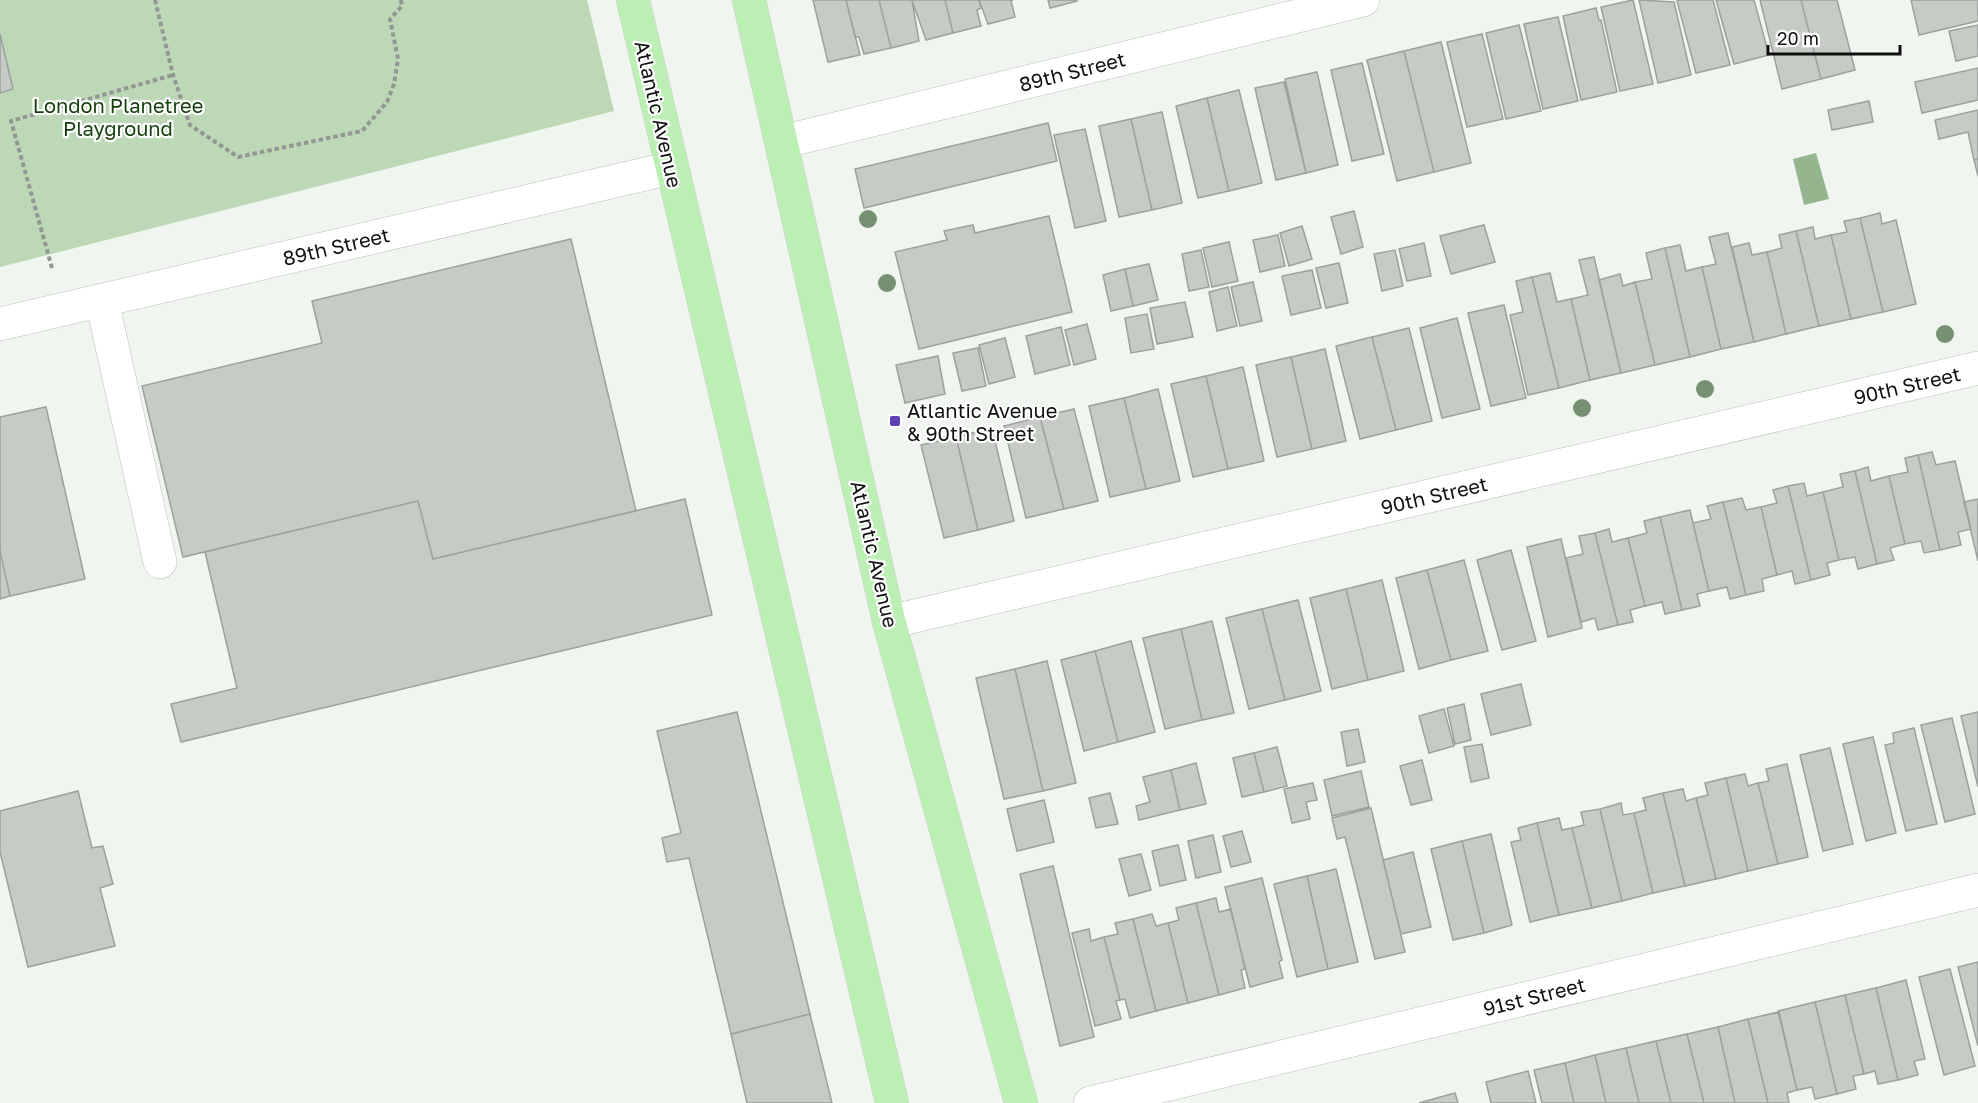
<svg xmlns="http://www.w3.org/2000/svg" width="1978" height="1103" viewBox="0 0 1978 1103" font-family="'Golos Text',sans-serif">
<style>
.green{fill:#bcd8b7}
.water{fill:#95b58f}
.building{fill:#c7cbc6;stroke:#9da19d;stroke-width:1.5}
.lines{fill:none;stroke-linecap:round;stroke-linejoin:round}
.minor-casing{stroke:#bcc0bb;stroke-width:34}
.major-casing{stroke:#cfcfcf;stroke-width:34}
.path{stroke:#939793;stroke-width:4;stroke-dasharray:4.5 3;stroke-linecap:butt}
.minor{stroke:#fff;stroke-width:33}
.major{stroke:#bbefb3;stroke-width:33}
.tree{fill:#769172}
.poi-dot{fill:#613fb7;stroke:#fff;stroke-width:2}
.labels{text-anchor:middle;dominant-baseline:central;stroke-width:4.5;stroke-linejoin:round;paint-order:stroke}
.street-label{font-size:20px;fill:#0f100f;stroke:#fff}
.park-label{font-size:20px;fill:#133f0b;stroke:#fff}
.poi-label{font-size:20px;fill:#0f100f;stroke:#fff;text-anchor:start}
</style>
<rect width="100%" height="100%" fill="#f0f5f0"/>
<path class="green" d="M0,0H587L614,111L0,267Z"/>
<path class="water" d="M1816,153L1829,199L1804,205L1793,159Z"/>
<path class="building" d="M813,0H846L860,55L828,62Z
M846,0H879L891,48L864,54L859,37H855Z
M879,0H912L919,41L891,48Z
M912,0H945L953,33L926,40Z
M945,0H979L981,8L977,10L981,26L953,33Z
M979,0H1013L1011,1L1015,17L988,24Z
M1048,0H1076L1077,1L1050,8Z
M1633,0L1653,84L1620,91L1601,7Z
M1639,0L1674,2L1691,75L1658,83Z
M1679,0H1713L1730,65L1696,73L1677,1Z
M1716,0H1754L1769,55L1734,64Z
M1760,0H1801L1821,79L1782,89Z
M1801,0H1837L1855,70L1821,79Z
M1911,0H1978V21L1919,35Z
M1596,8L1599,20H1601L1617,92L1581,100L1563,16Z
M1558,17L1578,101L1543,109L1524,24Z
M1519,25L1541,111L1506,119L1486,33Z
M1978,25V56L1956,61L1949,31Z
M0,34L13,89L0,93Z
M1482,34L1503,119L1467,127L1447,42Z
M1441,42L1471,163L1434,172L1404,51Z
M1404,51L1434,172L1397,181L1367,60Z
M1362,63L1384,154L1352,161L1331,70Z
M1978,68V100L1922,113L1915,82Z
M1317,72L1338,165L1306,173L1285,79Z
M1284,82L1306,173L1276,180L1255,88Z
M1239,90L1262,183L1229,191L1207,98Z
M1207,98L1229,191L1198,198L1176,106Z
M1869,101L1873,122L1832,130L1828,110Z
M1978,110V159L1974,160L1968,132L1939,139L1935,120Z
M1162,112L1182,203L1152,210L1131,119Z
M1131,119L1152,210L1119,217L1099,126Z
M1048,123L1057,161L864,208L855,169Z
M1085,129L1106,221L1075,228L1054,135Z
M1978,159V176L1974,160Z
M1354,211L1363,247L1341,254L1331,217Z
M1880,213L1882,224L1896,220L1916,304L1883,312L1860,218Z
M1049,216L1072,312L919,349L895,252L947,240L944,231L973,225L975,233Z
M1860,218L1883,312L1851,319L1831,235L1847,232L1844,221Z
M1484,225L1495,262L1451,274L1440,236Z
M1302,226L1312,259L1289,266L1280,233Z
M1813,227L1815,239L1831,235L1851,319L1819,326L1796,231Z
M1796,231L1819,326L1786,334L1767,252L1782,248L1779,235Z
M1728,233L1754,342L1721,349L1702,267L1716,264L1709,237Z
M1278,235L1285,266L1260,272L1253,240Z
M571,239L636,511L433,559L418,501L183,557L142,386L322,343L312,301Z
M1229,242L1238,281L1212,287L1203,248Z
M1424,243L1431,276L1407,281L1399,249Z
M1749,243L1752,255L1767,252L1786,334L1754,342L1732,247Z
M1680,245L1686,271L1702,267L1721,349L1690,357L1665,248Z
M1665,248L1690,357L1655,365L1635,282L1652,279L1646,253Z
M1201,250L1209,287L1189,291L1182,254Z
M1395,250L1403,286L1382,291L1374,254Z
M1594,257L1621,373L1590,380L1571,299L1588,295L1579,260Z
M1339,263L1348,303L1326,308L1316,268Z
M1149,264L1158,300L1133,306L1125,269Z
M1125,269L1133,306L1111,311L1103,275Z
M1312,270L1321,308L1291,315L1282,276Z
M1550,273L1557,302L1571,299L1590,380L1559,388L1532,277Z
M1620,274L1623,286L1635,282L1655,365L1621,373L1599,280Z
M1532,277L1559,388L1528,395L1510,315L1523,312L1516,281Z
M1253,282L1262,321L1240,326L1231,287Z
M1228,287L1237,326L1217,331L1209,292Z
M1185,302L1193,337L1157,344L1150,308Z
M1504,305L1526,398L1491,406L1468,313Z
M1147,314L1154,349L1131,353L1125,318Z
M1457,318L1480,409L1442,418L1420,328Z
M1087,324L1096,359L1074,365L1065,330Z
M1061,327L1070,365L1035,374L1026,336Z
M1409,328L1432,421L1396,430L1372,337Z
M1372,337L1396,430L1360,439L1336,346Z
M1005,338L1015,377L989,384L979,345Z
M978,348L986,386L962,391L953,353Z
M1325,349L1346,441L1312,449L1291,357Z
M938,356L945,394L905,403L896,365Z
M1291,357L1312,449L1277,457L1256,365Z
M1243,367L1264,461L1228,469L1206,376Z
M1206,376L1228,469L1193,477L1171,384Z
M1158,389L1180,481L1146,489L1124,398Z
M1124,398L1146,489L1110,497L1089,406Z
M46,407L85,579L10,596L0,551V417Z
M1074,409L1098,501L1064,509L1040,417Z
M1040,417L1064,509L1026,518L1004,426Z
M992,428L1014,521L978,530L956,437Z
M956,437L978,530L944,538L921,445Z
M1932,452L1936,465L1955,461L1971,529L1958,532L1961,545L1940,550L1918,455Z
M1918,455L1940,550L1924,553L1921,541L1905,544L1889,476L1908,472L1905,458Z
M1868,467L1871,481L1889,476L1905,544L1890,548L1894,560L1877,564L1855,471Z
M1855,471L1877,564L1858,569L1855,557L1839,560L1823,492L1843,487L1840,474Z
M1804,483L1807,496L1823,492L1839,560L1827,563L1830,575L1811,580L1788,486Z
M1788,486L1811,580L1795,584L1792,571L1777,575L1761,507L1777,503L1773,490Z
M1742,498L1746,510L1761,507L1777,575L1762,579L1764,591L1746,595L1723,502Z
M685,499L712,615L181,742L171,704L237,688L205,552L418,501L433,559Z
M1978,499V561L1964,502Z
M1723,502L1746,595L1730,599L1727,587L1709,591L1693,523L1711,519L1707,506Z
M1690,510L1709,591L1697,594L1700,606L1682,610L1660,517Z
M1660,517L1682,610L1665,614L1662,602L1645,606L1628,538L1647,533L1644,521Z
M1609,529L1612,542L1628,538L1645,606L1630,610L1633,622L1618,625L1595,533Z
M1595,533L1618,625L1598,630L1595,618L1581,622L1566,558L1583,554L1579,536Z
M1561,539L1582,628L1548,637L1527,547Z
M1511,550L1536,641L1502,650L1477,560Z
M0,551L10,596L0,599Z
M1464,560L1488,651L1451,660L1427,570Z
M1427,570L1451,660L1419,669L1396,578Z
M1382,580L1404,671L1368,680L1346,589Z
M1346,589L1368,680L1332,689L1310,598Z
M1298,600L1321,691L1285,700L1262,609Z
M1262,609L1285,700L1249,709L1226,618Z
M1212,621L1234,713L1202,720L1181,629Z
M1181,629L1202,720L1165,729L1143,638Z
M1131,641L1155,732L1118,742L1095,651Z
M1095,651L1118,742L1084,751L1061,660Z
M1047,661L1076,783L1043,791L1015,669Z
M1015,669L1043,791L1004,799L976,678Z
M1521,684L1531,725L1491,735L1481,694Z
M1464,704L1471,740L1455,744L1447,708Z
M1444,709L1454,746L1429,753L1419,716Z
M737,712L810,1014L731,1034L689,858L667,862L662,838L681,833L657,731Z
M1978,712V787L1961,716Z
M1952,718L1975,814L1945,822L1921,725Z
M1914,728L1937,824L1906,831L1885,745L1894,743L1893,733Z
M1358,729L1365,762L1347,766L1341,732Z
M1873,737L1896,833L1866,841L1843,744Z
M1482,744L1489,778L1471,782L1464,747Z
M1277,747L1287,786L1264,792L1254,753Z
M1830,748L1853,844L1823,851L1800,755Z
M1254,753L1264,792L1242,797L1233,758Z
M1422,760L1432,800L1411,805L1400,766Z
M1196,763L1206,804L1180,810L1171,770Z
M1787,764L1808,857L1778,864L1758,783L1769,781L1766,769Z
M1171,770L1180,810L1139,820L1136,806L1150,802L1143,777Z
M1361,771L1369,807L1332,816L1324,780Z
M1745,774L1748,786L1758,783L1778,864L1748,871L1726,778Z
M1726,778L1748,871L1716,879L1696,798L1708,795L1705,783Z
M1313,783L1317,800L1306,802L1310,819L1292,823L1284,789Z
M1683,789L1686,801L1696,798L1716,879L1685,886L1663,793Z
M78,791L92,848L103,846L113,884L100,888L115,946L28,967L0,852V811Z
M1110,793L1118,824L1096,828L1089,798Z
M1663,793L1685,886L1653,893L1634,813L1646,810L1643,798Z
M1044,800L1054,842L1017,851L1007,809Z
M1621,803L1623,815L1634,813L1653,893L1622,901L1600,809Z
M1371,808L1405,952L1375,959L1345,837L1337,839L1332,818Z
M1600,809L1622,901L1592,908L1572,828L1584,825L1581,812Z
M1559,818L1562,830L1572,828L1592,908L1559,915L1537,823Z
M1537,823L1559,915L1530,922L1511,842L1521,840L1518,828Z
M1242,831L1251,862L1231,867L1223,836Z
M1491,834L1512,925L1484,933L1462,841Z
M1213,835L1221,872L1196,878L1188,841Z
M1462,841L1484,933L1453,940L1431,849Z
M1178,845L1186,880L1160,886L1152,851Z
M1413,852L1431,927L1401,934L1383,860Z
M1141,854L1151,890L1129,896L1119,859Z
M1053,866L1094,1037L1060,1046L1020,874Z
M1336,869L1358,962L1328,969L1307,876Z
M1307,876L1328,969L1297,977L1274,884Z
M1262,878L1282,960L1279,962L1283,978L1250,987L1225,887Z
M1216,898L1219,912L1231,909L1245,969L1241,970L1245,988L1219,995L1196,903Z
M1196,903L1219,995L1188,1003L1168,923L1179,920L1176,908Z
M1152,914L1156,926L1168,923L1188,1003L1156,1011L1133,919Z
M1133,919L1156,1011L1130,1018L1125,999L1120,1000L1104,937L1118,934L1115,923Z
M1089,929L1091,941L1104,937L1120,1000L1116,1001L1121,1019L1095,1026L1072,933Z
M1978,962V1046L1958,967Z
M1950,969L1975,1066L1944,1075L1919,977Z
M1906,980L1925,1059L1914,1061L1918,1075L1898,1080L1876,988Z
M1876,988L1898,1080L1878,1084L1875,1071L1864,1074L1845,995Z
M1845,995L1864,1074L1853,1076L1856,1089L1837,1094L1815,1002Z
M1815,1002L1837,1094L1815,1099L1812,1087L1797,1090L1778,1011Z
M1779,1012L1797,1090L1787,1093L1789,1103H1768L1748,1019Z
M810,1014L832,1103H747L731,1034Z
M1748,1019L1768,1103H1735L1718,1027Z
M1718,1027L1735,1103H1704L1687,1034Z
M1687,1034L1704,1103H1671L1656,1041Z
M1656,1041L1671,1103H1639L1626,1048Z
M1626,1048L1639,1103H1606L1595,1055Z
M1595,1055L1606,1103H1574L1565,1063Z
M1565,1063L1574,1103H1542L1534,1070Z
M1528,1071L1536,1103H1491L1486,1082Z
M1455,1093L1458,1103H1419Z"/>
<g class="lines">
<g class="minor-casing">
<path id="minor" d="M782,142L1363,0
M102,301L160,562
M0,324L671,168
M889,622L1978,368
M1090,1103L1978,890"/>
</g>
<g class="major-casing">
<path id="major" d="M633,0L892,1103
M749,0L889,622L1021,1103"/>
</g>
<path class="path" d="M155,0L173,75L190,125L238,157L362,131L387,102L394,84L398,59L390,19L402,6L401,0
M52,268L11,121L173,75"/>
<use href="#minor" class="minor"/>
<use href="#major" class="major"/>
</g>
<g class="tree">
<circle cx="868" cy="219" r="9"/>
<circle cx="887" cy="283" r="9"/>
<circle cx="1945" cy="334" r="9"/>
<circle cx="1705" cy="389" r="9"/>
<circle cx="1582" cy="408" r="9"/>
</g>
<rect class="poi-dot" x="889" y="415" width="12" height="12" rx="3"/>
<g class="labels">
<g class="street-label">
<text transform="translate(1072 71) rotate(-14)">89th Street</text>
<text transform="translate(659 114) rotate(77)">Atlantic Avenue</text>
<text transform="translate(336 246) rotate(-13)">89th Street</text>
<text transform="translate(1907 385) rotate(-13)">90th Street</text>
<text transform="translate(1434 495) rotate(-13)">90th Street</text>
<text transform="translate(875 554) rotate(77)">Atlantic Avenue</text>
<text transform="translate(1534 996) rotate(-14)">91st Street</text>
</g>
<g class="park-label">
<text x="118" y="105">London Planetree<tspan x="118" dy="23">Playground</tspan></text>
</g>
<g class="poi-label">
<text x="907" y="410">Atlantic Avenue<tspan x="907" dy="23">&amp; 90th Street</tspan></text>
</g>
</g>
<path d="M1768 45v9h132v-9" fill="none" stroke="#0f100f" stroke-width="3"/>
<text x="1777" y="45" font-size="18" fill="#0f100f" stroke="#ffffff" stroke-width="4.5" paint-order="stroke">20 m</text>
</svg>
